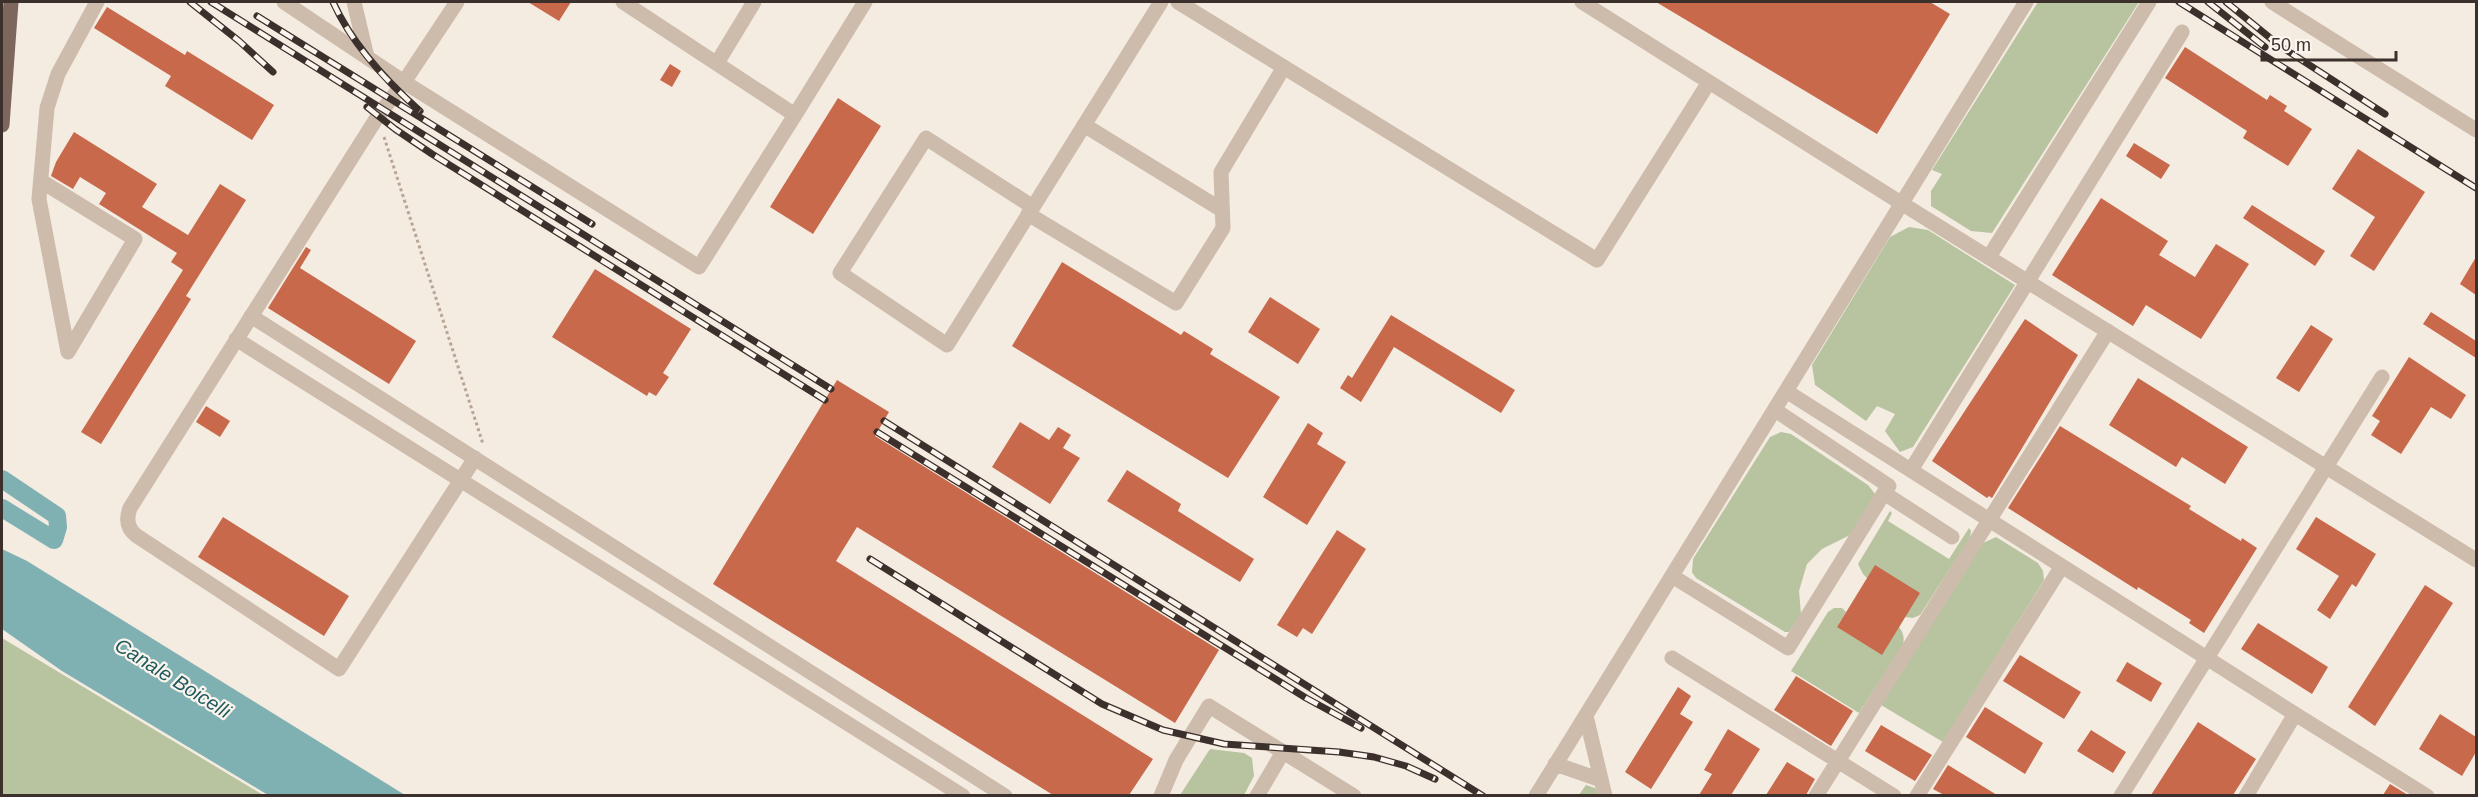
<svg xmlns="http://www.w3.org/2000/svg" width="2478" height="797" viewBox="0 0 2478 797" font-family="Arial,sans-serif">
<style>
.green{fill:#b8c4a0}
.water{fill:#7fb0b2}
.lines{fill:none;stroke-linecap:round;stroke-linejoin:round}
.canal{stroke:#7fb0b2;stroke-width:18}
.building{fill:#c8694b}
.path{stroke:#b9a596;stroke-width:3;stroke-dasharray:3 3;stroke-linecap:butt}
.minor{stroke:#cdbbac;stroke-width:15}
.major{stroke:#7d675c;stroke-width:15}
.rail-casing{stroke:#3b302b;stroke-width:7}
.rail{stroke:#fbf5ee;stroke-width:4.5;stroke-dasharray:14;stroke-linecap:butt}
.labels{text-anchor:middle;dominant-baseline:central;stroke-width:4.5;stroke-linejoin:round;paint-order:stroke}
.water-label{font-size:20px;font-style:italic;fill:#1f5a5e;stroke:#fbf5ee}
</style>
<rect width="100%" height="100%" fill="#f4ebe1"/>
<path class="green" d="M2038,2H2139L1992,233L1971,231L1931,206V191L1942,174L1932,170Z
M1909,227L1928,230L2015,285L1913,447L1900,452L1885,431L1895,414L1877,406L1866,421L1815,385L1812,365L1890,237Z
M1781,432L1791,434L1868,485L1875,494L1854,533L1822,549L1807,564L1799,591L1801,614L1789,632H1785L1696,578L1692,572L1693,559L1770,437Z
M1890,511L1892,513L1888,521L1949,559L1969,528L1971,531L1970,538L1920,615L1913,618L1905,617L1863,574L1858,564Z
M1996,537L2038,563L2043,571L2044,580L1943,742L1881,705L1983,543Z
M1834,608H1842L1846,612L1837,627H1899C1904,633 1905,640 1902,647L1859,713L1791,671L1828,612Z
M2,638L263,795H2Z
M1210,749L1244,753L1252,758L1254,776L1244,795H1180Z
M1586,785L1595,788L1599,796H1578Z"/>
<path class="water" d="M2,549L27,561L405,795H268L62,671L2,629Z"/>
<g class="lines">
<path class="canal" d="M2,479L57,516L58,527L54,540L2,508"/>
</g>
<path class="building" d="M528,2H571L559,21Z
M1656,2H1930L1950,14L1877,134Z
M107,7L185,55L187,51L274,105L252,140L165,86L171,76L94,28Z
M2185,47L2267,100L2270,95L2287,106L2284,111L2312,129L2288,166L2243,138L2247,131L2165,78Z
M670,64L681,71L672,87L660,80Z
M838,98L881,126L813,234L770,207Z
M74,132L157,184L142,207L188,235L220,184L246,200L186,296L191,299L101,444L81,432L183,270L171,262L177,253L99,204L106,193L80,177L73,189L51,176L56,162Z
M2134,143L2170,165L2161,179L2126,156Z
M2358,149L2425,192L2374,271L2350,256L2375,217L2332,189Z
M2101,198L2168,241L2159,255L2195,277L2216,244L2249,264L2201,339L2146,305L2133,326L2052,275Z
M2252,205L2325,251L2315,266L2243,218Z
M306,247L311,250L300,268L416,341L389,384L268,308Z
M2476,257V295L2460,284Z
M1062,262L1181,335L1184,331L1213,349L1210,354L1280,397L1228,478L1012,346Z
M595,269L691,329L663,373L669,377L656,396L649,392L647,396L552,337Z
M1270,297L1320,329L1298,364L1248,332Z
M2431,312L2476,341V358L2423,324Z
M1391,315L1515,390L1501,413L1394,347L1361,402L1340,388L1348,375L1352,378Z
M2025,319L2078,355L1992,498L1989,496L1987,498L1932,461Z
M2311,325L2333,339L2299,392L2276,378Z
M2409,357L2466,395L2451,419L2431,407L2401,454L2371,435L2380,421L2372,416Z
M2138,378L2248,447L2225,484L2182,457L2176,467L2109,425Z
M837,380L889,412L875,436L1219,650L1175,723L857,527L836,561L1153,759L1129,795H1053L713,584Z
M206,406L230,421L220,437L196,422Z
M1020,422L1049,440L1058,427L1071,435L1063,448L1080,458L1050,504L992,467Z
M1308,423L1323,433L1317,444L1346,462L1307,525L1263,497Z
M2060,426L2191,506L2189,509L2241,541L2242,538L2257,548L2204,633L2189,623L2191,620L2138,587L2137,590L2008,508Z
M1127,470L1181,504L1178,511L1254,559L1240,582L1107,501Z
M223,517L349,596L324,636L198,557Z
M2316,517L2376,554L2356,587L2352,584L2330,619L2317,610L2339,576L2296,549Z
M1337,530L1366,549L1312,634L1303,628L1297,637L1277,625Z
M1875,565L1920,593L1882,655L1837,627Z
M2425,585L2453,603L2375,726L2348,707Z
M2258,623L2328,667L2312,694L2241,649Z
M2020,655L2081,692L2064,719L2003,681Z
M2127,662L2162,683L2151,702L2116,681Z
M1796,676L1853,711L1831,746L1774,710Z
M1678,687L1691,696L1680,714L1693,722L1651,789L1625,772Z
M1985,707L2043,743L2025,774L1966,737Z
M2440,714L2476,737V752L2462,776L2419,749Z
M2198,722L2256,759L2233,795H2151Z
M1881,725L1932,755L1915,781L1865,751Z
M1728,729L1760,749L1731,795H1699L1712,774L1704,770Z
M2091,730L2126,752L2113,773L2077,751Z
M1787,762L1815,779L1806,795H1766Z
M1948,765L1997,795H1944L1933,789Z
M2390,784L2408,795H2383Z"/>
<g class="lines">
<path class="path" d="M384,137L483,444"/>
<path class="minor" d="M284,2L404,82L699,267L795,115L623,2
M354,2L367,57
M457,2L404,82L378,116L130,508C126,519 127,529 137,536L339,669L475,458
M1178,2L1597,260L1709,82
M1582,2L1901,203L2476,560
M2272,2L2476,130
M717,63L754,2
M795,115L865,2
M1084,125L1222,210
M41,181L135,239L68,352L39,199L47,108L58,74L97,2
M1033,207L926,138L840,273L947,345L1161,2
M1028,214L1176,303L1223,228L1221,172L1284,67
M1989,257L2149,2
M251,316L1005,796
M236,339L963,796
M1786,391L2295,714L2246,796
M1911,470L2182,32
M1884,493L1952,537
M1672,576L1788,648L1884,493L1889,486L1775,410
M1672,658L1894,796
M2295,714L2427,796
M1586,716L1605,796
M1555,764L1601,780
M1161,796L1176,760L1209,706L1354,796
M1257,796L1283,752
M1536,796L2026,2
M1816,796L2108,331
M1917,796L2062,566
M2121,796L2382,377"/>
<path class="major" d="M2,125L11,2"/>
<g class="rail-casing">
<path id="rail" d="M190,2L239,41L273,72
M211,2L831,389
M333,2C352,44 385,80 420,111
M2179,2L2476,188
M2208,2L2265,47
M2226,2L2280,46L2385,114
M257,16L592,224
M367,107L395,129L432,154L825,400
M884,421L1483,796
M877,432L1306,698L1361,728
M870,559L1102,704L1163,730L1224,744L1339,752L1374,757L1406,766L1435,779"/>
</g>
<use href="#rail" class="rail"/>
</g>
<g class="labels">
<g class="water-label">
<text transform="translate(173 678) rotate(32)">Canale Boicelli</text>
</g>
</g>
<rect width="2478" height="797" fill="none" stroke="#3b302b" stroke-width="6"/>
<path d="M2262 51v9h134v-9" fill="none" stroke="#3b302b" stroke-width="3"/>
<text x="2271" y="51" font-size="18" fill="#3b302b" stroke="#fbf5ee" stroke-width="4.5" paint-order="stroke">50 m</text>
</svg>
